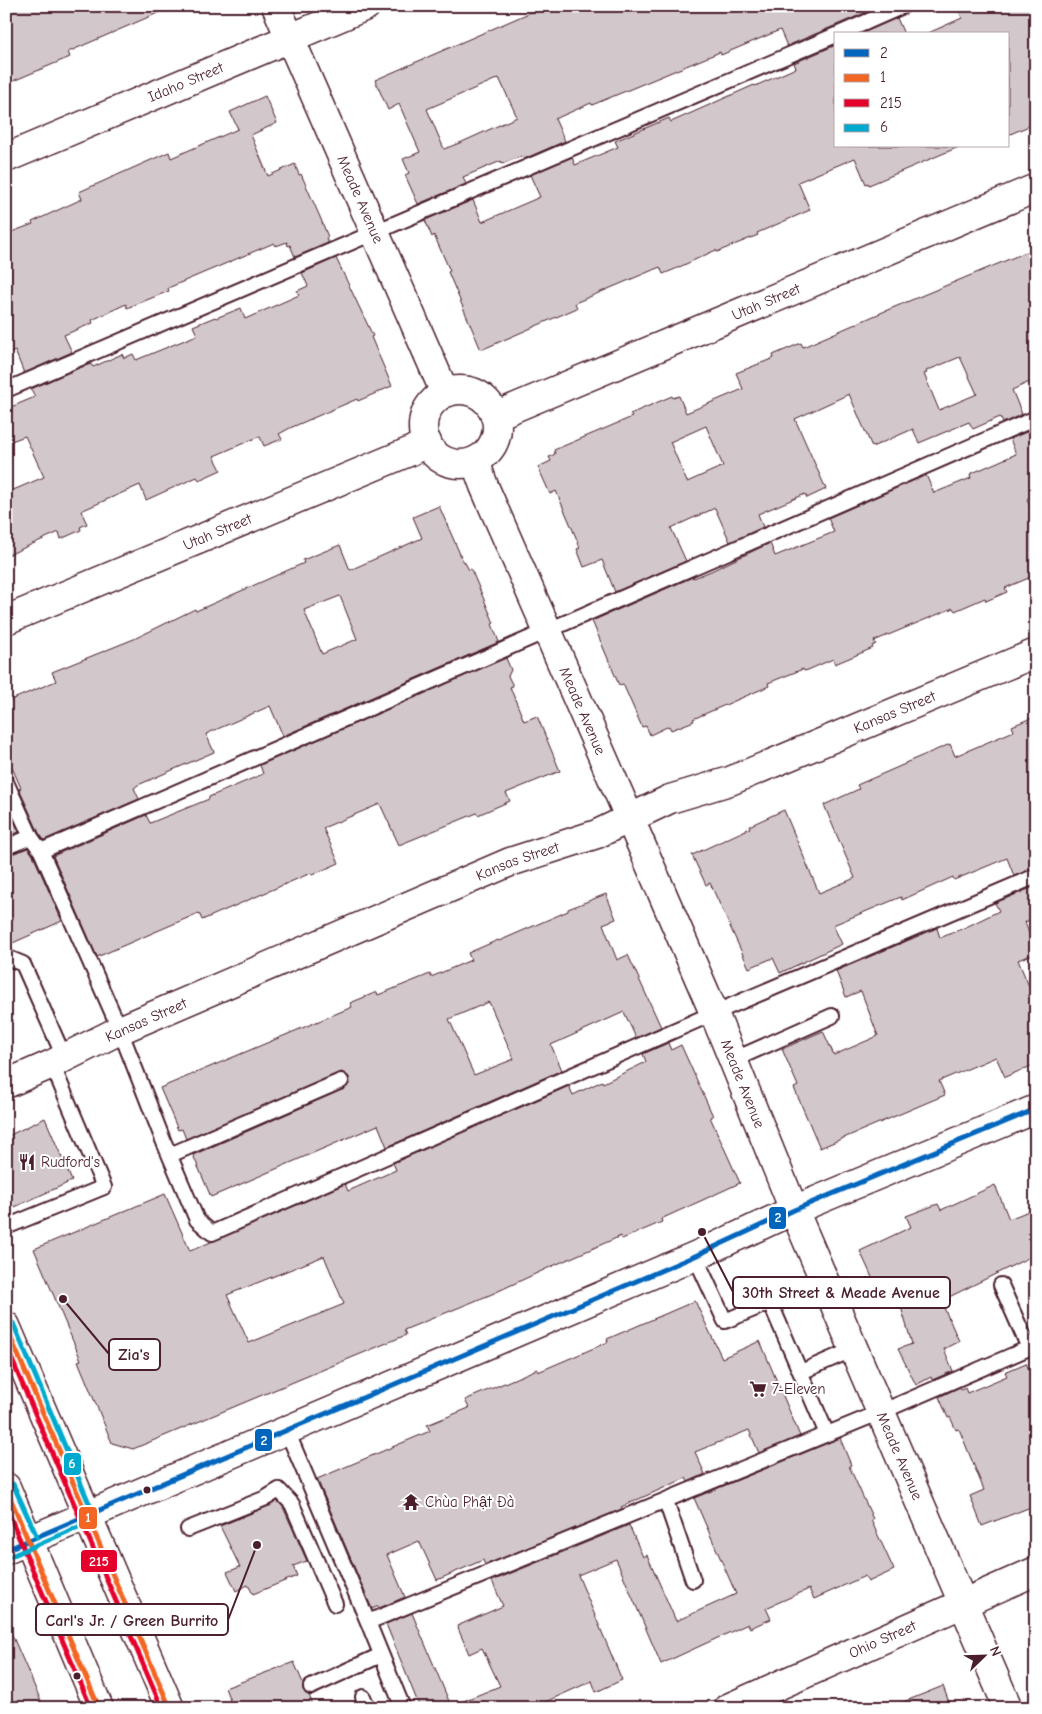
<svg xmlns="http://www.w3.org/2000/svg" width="1042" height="1714" viewBox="0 0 1042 1714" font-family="'Comic Neue',sans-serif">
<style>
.building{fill:#d2c7cb;stroke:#4a1f2b;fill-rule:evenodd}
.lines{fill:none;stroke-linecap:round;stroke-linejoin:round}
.lane-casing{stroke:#4a1f2b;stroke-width:18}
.street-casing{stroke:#4a1f2b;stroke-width:31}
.secondary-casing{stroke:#4a1f2b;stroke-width:31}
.primary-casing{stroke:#4a1f2b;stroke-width:31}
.lane{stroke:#fff;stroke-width:14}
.street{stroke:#fff;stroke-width:28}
.secondary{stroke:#fff;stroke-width:28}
.primary{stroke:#fff;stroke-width:28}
.bus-1-casing{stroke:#fff;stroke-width:9}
.bus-2-casing{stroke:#fff;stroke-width:9}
.bus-3-casing{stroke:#fff;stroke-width:9}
.bus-4-casing{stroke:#fff;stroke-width:9}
.bus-1{stroke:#0065bd;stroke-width:5}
.bus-2{stroke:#f26522;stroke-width:5}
.bus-3{stroke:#e4002b;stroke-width:5}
.bus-4{stroke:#00a9ce;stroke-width:5}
.bus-dot{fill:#4a1f2b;stroke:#fff;stroke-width:2}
.labels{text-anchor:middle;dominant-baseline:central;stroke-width:4;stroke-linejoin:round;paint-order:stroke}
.street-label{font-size:15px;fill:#4a1f2b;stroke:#fff}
.poi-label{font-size:15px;fill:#4a1f2b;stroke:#fff;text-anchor:start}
.leader{fill:none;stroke:#4a1f2b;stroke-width:2}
.callout-dot{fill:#4a1f2b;stroke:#fff;stroke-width:2}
.callout{fill:#fff;stroke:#4a1f2b;stroke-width:2}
.callout-label{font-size:16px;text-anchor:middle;font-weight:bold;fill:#4a1f2b}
.line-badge{stroke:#fff;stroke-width:2}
.badge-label{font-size:14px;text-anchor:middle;font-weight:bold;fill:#fff}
</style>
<rect width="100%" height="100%" fill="#fff"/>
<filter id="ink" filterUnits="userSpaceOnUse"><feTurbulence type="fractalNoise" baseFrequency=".02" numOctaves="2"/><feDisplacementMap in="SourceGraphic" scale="10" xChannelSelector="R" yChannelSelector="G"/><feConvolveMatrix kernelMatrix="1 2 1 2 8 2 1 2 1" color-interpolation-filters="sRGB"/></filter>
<g filter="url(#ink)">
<path class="building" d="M6,6H174L68,52L70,57L6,84Z
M545,6H881L787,46L780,30L721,55L720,52L592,105L591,103L555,119L565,141L524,159L522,156L502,164L501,161L463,177L466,184L418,204L405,175L409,173L403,159L420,152L399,104L388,110L375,80ZM499,78L517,117L462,142L444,149L427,109Z
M957,6H1036V123L1008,135V34H926L962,18Z
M897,18L904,34H861Z
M836,45V146H961L869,185L868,183L866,184L855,158L798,182L810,210L757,233L758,235L717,252L716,250L673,270L663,274L660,267L575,303L577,308L481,350L448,272L450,271L434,235L432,237L425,220L473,200L482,222L540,197L530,175L572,157L575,165L618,147L615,141L669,118L671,122L754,85L755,86L796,68L794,63Z
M265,96L277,123L251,135L268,176L295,164L299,175L301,174L320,217L328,237L326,238L328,243L295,257L290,245L288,246L287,242L276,246L274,243L168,288L169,291L127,308L126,304L92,320L93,323L64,335L72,352L24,373L15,351L6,355V234L33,224L32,222L82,199L79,192L169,152L171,158L238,129L230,112Z
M1036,248V379L1012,390L1022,414L1003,423L1000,417L973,429L969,422L919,443L913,429L872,447L849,394L795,419L826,489L807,498L805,494L758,514L763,527L730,542L715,508L671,528L686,561L615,592L602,560L584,567L577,549L580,548L575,535L556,491L550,494L538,467L551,461L549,457L555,454L554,450L632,417L630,414L672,396L673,398L679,396L686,413L743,389L736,373L774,358L773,355L801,343L803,347L885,311ZM960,357L977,394L939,410L924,374L927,373L926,371ZM706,426L723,466L687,482L670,442Z
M336,258L373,336L371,337L392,386L358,401L357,399L290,428L279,434L282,439L264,446L260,437H258L214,456L221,470L199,480L197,477L146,500L140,485L81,511L87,524L80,527L81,530L61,539L59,532L6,556V493L44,477L25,436L6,443V409L35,397L31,389L79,368L91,364L93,367L122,354L124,358L133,354L136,360L197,335L193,326L215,317L216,318L241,308L245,319L299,295L297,291L308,286L302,273Z
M1036,428V500L1034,495L1027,499L1036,519V575L1005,588L1007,592L986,601L985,598L955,611L953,608L874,641L876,644L872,646L873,648L835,664L833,659L808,670L804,671L803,669L768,683L769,686L693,719L694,721L671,730L669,726L650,735L646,726L642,727L623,684L619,685L592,621L693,577L694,578L711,571L770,543L775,556L834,532L828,518L926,475L934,493L971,478L970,474L1016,454L1010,439Z
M439,506L463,561H464L469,570L471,569L494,623L492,624L499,642L283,736L270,706L206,734L214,752L138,785L134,788L139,799L44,840L39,833L19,789L21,788L6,754V702L56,681L52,672L134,639L195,609L196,611L304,563L303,560L340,545L350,570L422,538L413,517ZM340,596L357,639L322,654L304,610Z
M506,658L511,670L508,676L513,686L510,687L524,721L537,716L560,771L506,793L510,801L478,815L477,813L399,845L380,804L323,828L339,863L312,875L311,873L202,920L199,913L97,957L53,856L146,815L150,823L209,799V797L263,774L260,765Z
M1036,716V867L1014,876L1007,858L954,880L953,877L902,900L901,897L833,925L842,944L780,973L773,958L749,968L710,883L706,885L692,855L750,828L749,826L784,810L819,893L855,878L824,805L859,789L857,785L905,764V763L950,744L955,756L1014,731L1012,726Z
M6,804L19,832L6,837Z
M28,848L33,855L62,921L6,946V856Z
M1036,886V926L1033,919L1025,922L1036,953L1018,960L1036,1003V1064L1005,1077L996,1057L939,1081L945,1095L820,1148L794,1088L798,1086L782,1049L823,1031L834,1055L878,1036L861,991L846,997L836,971L937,928L940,938L966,927L999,911L995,903Z
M606,894L616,919L603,924L617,960L628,955L661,1027L636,1038L624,1012L551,1045L562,1070L387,1147L378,1125L211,1197L193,1155L344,1089L350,1082L349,1077L342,1072L338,1073L186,1139L182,1129L178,1130L160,1088L352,1007L350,1003L377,992L378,995L430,974L431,977L471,960L468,953L498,940L499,941L568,911V909ZM489,1002L514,1059L474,1075L449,1019Z
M668,1043L671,1050L681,1045L713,1116L710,1117L740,1183L661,1219L662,1222L622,1239L621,1236L548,1268L492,1294L404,1330L406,1335L133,1449L112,1443L78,1361L81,1360L34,1249L165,1194L190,1251L345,1184L348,1191L396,1170L393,1163L569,1086L573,1095L602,1081L603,1083L646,1062L643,1054ZM324,1256L344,1304L249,1343L227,1295Z
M45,1118L72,1181L6,1211V1137Z
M995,1185L1009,1219L1036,1208V1254L941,1301L959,1341L944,1349L953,1371L932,1380L931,1377L916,1385L898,1349L912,1344L896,1290L881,1297L860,1251L911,1227L906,1216L938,1204L941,1210Z
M695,1301L722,1358L760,1341L800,1436L759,1453L749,1430L695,1452L705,1474L688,1482L686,1478L621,1507L622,1509L485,1565L483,1560L437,1580L419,1541L387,1555L405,1597L379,1608L378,1606L372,1609L317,1479L430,1431L427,1425L469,1408L465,1400L537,1369L538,1372L608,1342L607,1339Z
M1026,1363L1036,1386V1505L982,1526L970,1496L984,1490L959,1429L956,1430L950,1417L948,1418L939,1397L960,1387L961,1390L965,1388L967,1393L1007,1376L1005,1372Z
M840,1438L851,1465L849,1466L873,1519L871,1520L894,1570L868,1582L865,1576L814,1599L809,1589L766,1608L771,1619L750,1628L748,1624L661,1664L616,1559L578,1575L622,1680L596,1692L592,1681L532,1708H420L386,1624L412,1613L451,1706L500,1686L482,1648L469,1654L457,1626L503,1606L492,1581L629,1525L643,1557L647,1555L676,1621L736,1594L694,1498Z
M277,1501L283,1507L307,1561L293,1566L297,1576L253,1594L248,1585L236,1591L227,1572L240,1567L220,1526L269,1506Z
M6,1621L44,1708H6Z
M294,1662L303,1683V1690L309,1695L314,1708H233L225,1688Z
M943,1686L951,1708H891V1707Z"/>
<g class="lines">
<g class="lane-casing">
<path id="lane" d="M839,34L903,6
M6,390L836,35
M6,782L31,837L41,851L120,1030L163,1140L197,1220L212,1233L714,1013L1036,876
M6,847L31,837
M41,851L1036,418
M6,957L23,964L64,1057
M733,1060L832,1016
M170,1155L341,1081
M6,1227L104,1187L52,1064
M695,1256L725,1321L824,1280
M1001,1285L1029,1348
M770,1302L827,1434
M801,1372L854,1349
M287,1431L368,1622L403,1708
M666,1501L693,1580
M188,1529L266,1498L279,1490L292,1504L335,1604
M368,1622L881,1412L1036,1345
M311,1687L381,1655
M363,1697L368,1708"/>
</g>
<g class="street-casing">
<path id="street" d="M6,1084L52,1064L120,1030"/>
</g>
<g class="secondary-casing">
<g id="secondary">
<path id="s1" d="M276,6L445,393"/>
<path id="s2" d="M6,158L366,6"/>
<circle cx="460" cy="427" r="37"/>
<path id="s3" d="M495,416L1036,188"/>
<path id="s4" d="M475,461L484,486L630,819L714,1013L794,1210L1008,1708"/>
<path id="s5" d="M6,620L411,451L427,442"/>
<path id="s6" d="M120,1030L510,862L597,834L670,799L730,781L1036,653"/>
<path d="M6,1550L695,1256L794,1210L1036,1109"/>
<path id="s7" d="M728,1708L1036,1571"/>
</g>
</g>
<g class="primary-casing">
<path id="primary" d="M6,1326L170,1708
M6,1487L99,1708"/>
</g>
<use href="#lane" class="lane"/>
<use href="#street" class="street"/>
<use href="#secondary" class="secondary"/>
<use href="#primary" class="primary"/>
<g class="bus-1-casing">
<path id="bus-1" d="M6,1550L695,1256L794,1210L1036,1109"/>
</g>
<g class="bus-2-casing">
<path id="bus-2" d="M6,1327L170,1708
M6,1488L99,1708"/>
</g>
<g class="bus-3-casing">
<path id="bus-3" d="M6,1346L162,1708
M6,1507L91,1708"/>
</g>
<g class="bus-4-casing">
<path id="bus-4" d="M13,1484L37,1537
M9,1557L90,1522L93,1519L94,1515L13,1323"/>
</g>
<use href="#bus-1" class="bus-1"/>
<use href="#bus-2" class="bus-2"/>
<use href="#bus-3" class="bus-3"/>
<use href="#bus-4" class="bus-4"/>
</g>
</g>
<defs>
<g id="restaurant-bare" transform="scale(1.35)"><path d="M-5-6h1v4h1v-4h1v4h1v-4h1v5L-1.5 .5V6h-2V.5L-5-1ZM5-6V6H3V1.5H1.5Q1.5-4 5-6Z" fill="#4a1f2b" stroke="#fff" stroke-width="2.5" paint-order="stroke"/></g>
<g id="supermarket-bare" transform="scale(1.35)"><path d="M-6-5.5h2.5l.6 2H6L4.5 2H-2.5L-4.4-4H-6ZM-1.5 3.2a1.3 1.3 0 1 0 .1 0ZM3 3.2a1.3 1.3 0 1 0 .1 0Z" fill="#4a1f2b" stroke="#fff" stroke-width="2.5" paint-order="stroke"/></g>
<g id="temple-bare" transform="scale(1.35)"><path d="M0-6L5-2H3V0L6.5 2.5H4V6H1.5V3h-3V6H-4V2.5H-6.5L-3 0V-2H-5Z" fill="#4a1f2b" stroke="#fff" stroke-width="2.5" paint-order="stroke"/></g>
</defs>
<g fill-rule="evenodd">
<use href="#restaurant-bare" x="27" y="1162"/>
<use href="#supermarket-bare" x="758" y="1389"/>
<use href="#temple-bare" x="411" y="1502"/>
</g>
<g class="bus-dot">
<circle cx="147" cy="1490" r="4.5"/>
<circle cx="77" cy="1676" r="4.5"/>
</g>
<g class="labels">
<g class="street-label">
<text stroke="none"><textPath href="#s2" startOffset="195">Idaho Street</textPath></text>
<text stroke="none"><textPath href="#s1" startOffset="211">Meade Avenue</textPath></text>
<text stroke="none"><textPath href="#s3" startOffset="294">Utah Street</textPath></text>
<text stroke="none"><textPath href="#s5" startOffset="229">Utah Street</textPath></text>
<text stroke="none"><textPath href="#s4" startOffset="272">Meade Avenue</textPath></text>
<text stroke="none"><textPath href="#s6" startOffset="838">Kansas Street</textPath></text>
<text stroke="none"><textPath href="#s6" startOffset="432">Kansas Street</textPath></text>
<text transform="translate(146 1020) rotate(-24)">Kansas Street</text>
<text stroke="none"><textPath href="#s4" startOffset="678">Meade Avenue</textPath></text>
<text stroke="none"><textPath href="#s4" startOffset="1082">Meade Avenue</textPath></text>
<text stroke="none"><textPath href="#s7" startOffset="169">Ohio Street</textPath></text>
</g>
<g class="poi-label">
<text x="41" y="1162">Rudford's</text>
<text x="772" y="1389">7-Eleven</text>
<text x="425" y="1502">Chùa Phật Đà</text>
</g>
</g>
<path class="leader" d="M702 1232L733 1292M63 1299L109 1354M257 1545L228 1620"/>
<g class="callout-dot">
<circle cx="702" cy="1232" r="5"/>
<circle cx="63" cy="1299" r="5"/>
<circle cx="257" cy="1545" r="5"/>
</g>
<g class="callout">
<rect x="733" y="1277" width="217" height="31" rx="5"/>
<rect x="109" y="1339" width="51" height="31" rx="5"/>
<rect x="36" y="1604" width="192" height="31" rx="5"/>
</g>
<g class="callout-label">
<text x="841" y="1298">30th Street &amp; Meade Avenue</text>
<text x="134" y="1360">Zia's</text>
<text x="132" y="1626">Carl's Jr. / Green Burrito</text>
</g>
<g class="line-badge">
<rect x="768" y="1206" width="19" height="24" rx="5" fill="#0065bd"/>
<rect x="254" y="1428" width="19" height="24" rx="5" fill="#0065bd"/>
<rect x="63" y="1452" width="19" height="24" rx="5" fill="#00a9ce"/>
<rect x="78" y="1506" width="20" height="24" rx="5" fill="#f26522"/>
<rect x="80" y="1549" width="38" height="24" rx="5" fill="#e4002b"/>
</g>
<g class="badge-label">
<text x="778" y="1222">2</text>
<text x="264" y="1445">2</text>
<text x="72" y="1468">6</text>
<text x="88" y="1522">1</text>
<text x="99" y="1566">215</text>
</g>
<rect width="1042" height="1714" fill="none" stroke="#fff" stroke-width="25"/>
<rect x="12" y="12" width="1017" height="1689" fill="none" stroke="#4a1f2b" stroke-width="2" filter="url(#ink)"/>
<rect x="834" y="32" width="175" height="115" fill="#ffffff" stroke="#b7a5aa"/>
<rect x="844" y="49" width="25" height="8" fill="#0065bd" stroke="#b7a5aa"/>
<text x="880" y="58" font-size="15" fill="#4a1f2b">2</text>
<rect x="844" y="74" width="25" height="8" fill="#f26522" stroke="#b7a5aa"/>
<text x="880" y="82" font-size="15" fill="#4a1f2b">1</text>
<rect x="844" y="99" width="25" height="8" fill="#e4002b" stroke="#b7a5aa"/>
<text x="880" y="108" font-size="15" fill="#4a1f2b">215</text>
<rect x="844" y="124" width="25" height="8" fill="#00a9ce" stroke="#b7a5aa"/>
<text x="880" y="132" font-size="15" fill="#4a1f2b">6</text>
<g transform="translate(984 1656) rotate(67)" stroke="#ffffff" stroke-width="4" paint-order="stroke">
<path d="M0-4L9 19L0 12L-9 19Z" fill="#4a1f2b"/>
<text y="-8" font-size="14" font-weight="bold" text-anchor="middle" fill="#4a1f2b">N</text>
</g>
</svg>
